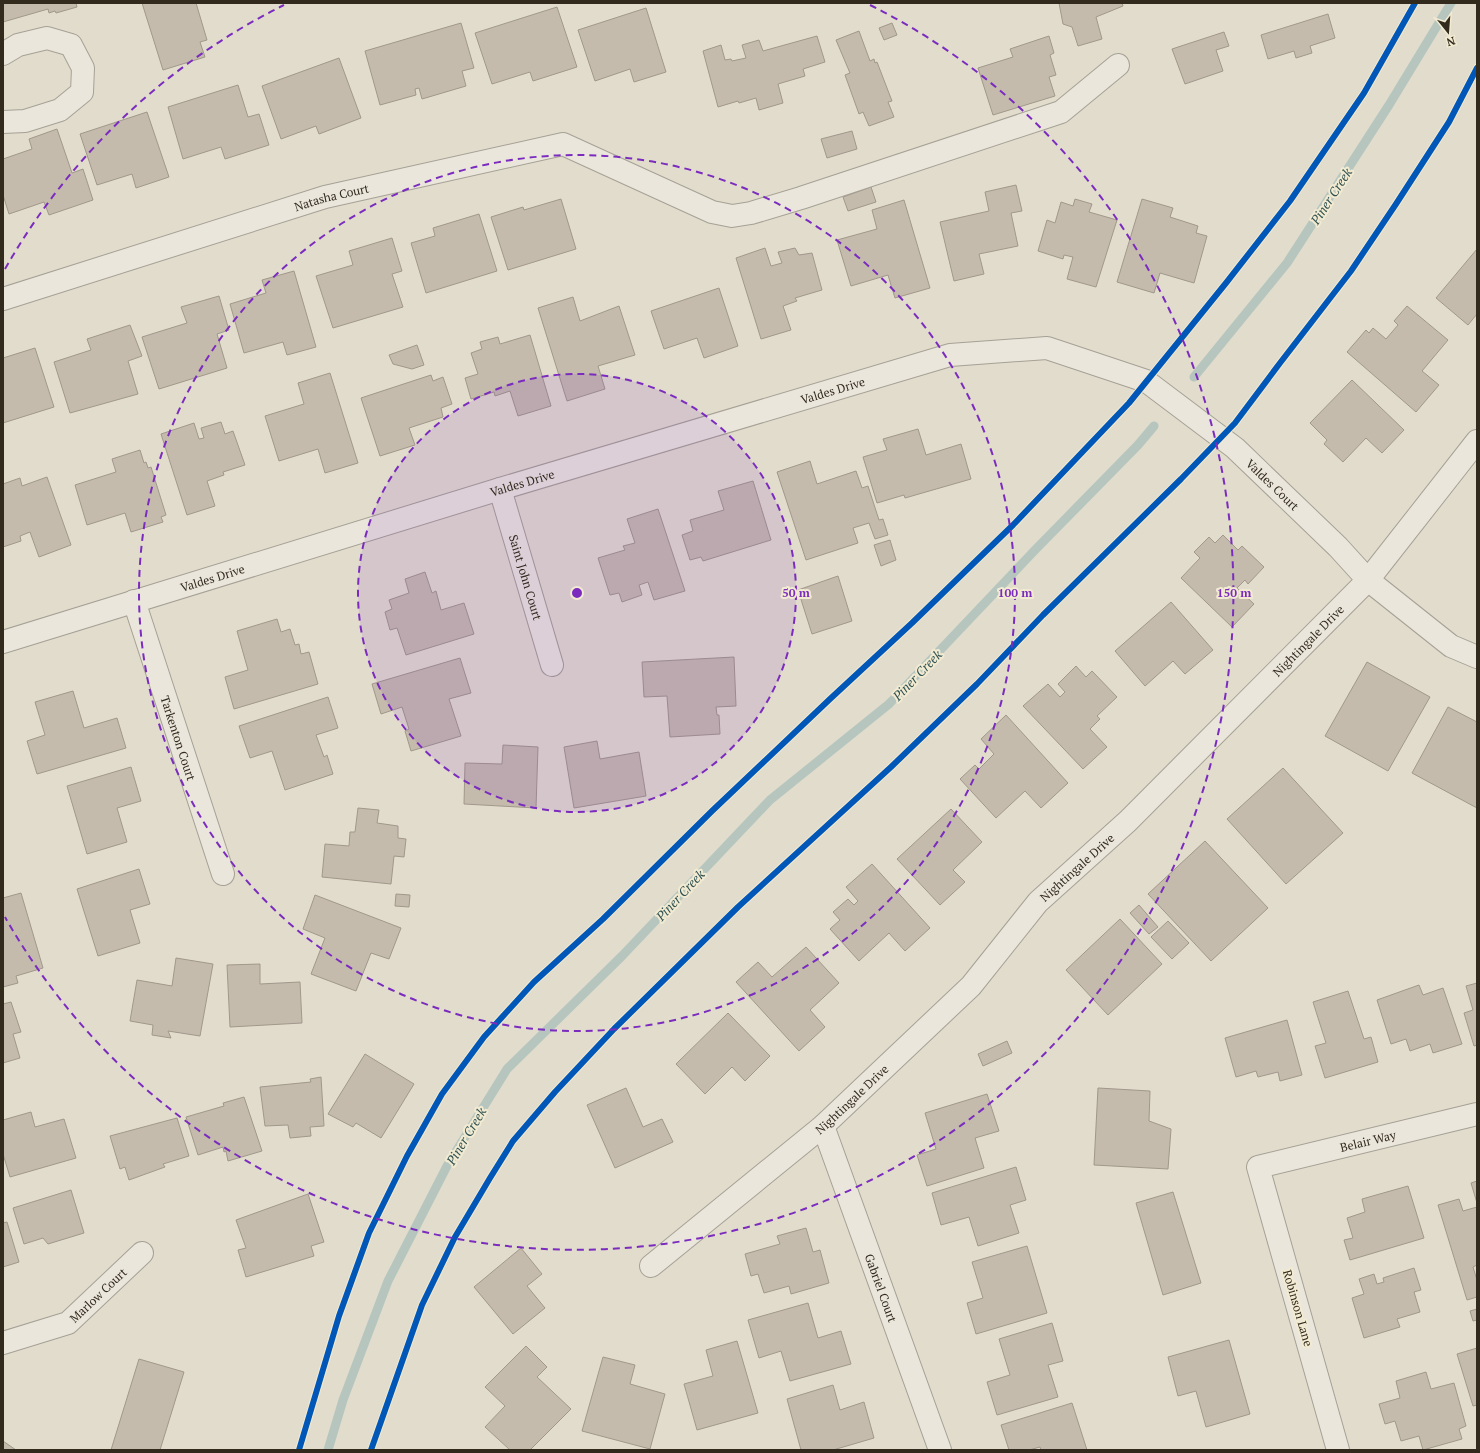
<svg xmlns="http://www.w3.org/2000/svg" width="1480" height="1453" viewBox="0 0 1480 1453" font-family="'PT Serif',serif">
<style>
.lines{fill:none;stroke-linecap:round;stroke-linejoin:round}
.stream{stroke:#b6c6be;stroke-width:9}
.building{fill:#c4bbad;stroke:#a1988b}
.minor-casing{stroke:#a6a195;stroke-width:24}
.minor{stroke:#eae6dc;stroke-width:22}
.cycleway-casing{stroke:#f2ebd2;stroke-width:8}
.cycleway{stroke:#0057b8;stroke-width:6}
.ring{fill:none;stroke:#7b2cbf;stroke-width:2;stroke-dasharray:7 5}
.labels{text-anchor:middle;dominant-baseline:central;stroke-width:4;stroke-linejoin:round;paint-order:stroke}
.street-label{font-size:12px;fill:#332a1e;stroke:#f2ebd2}
.water-label{font-size:13px;font-style:italic;fill:#2f5152;stroke:#f2ebd2}
.centre{fill:#7b2cbf;stroke:#f2ebd2;stroke-width:2}
.ring-label{font-size:12px;text-anchor:middle;font-weight:bold;fill:#7b2cbf;stroke:#f2ebd2;stroke-width:4;stroke-linejoin:round;paint-order:stroke}
</style>
<rect width="100%" height="100%" fill="#e1dccc"/>
<g class="lines">
<path class="stream" d="M1194,377L1287,263L1389,105L1451,3
M328,1450L343,1400L388,1281L447,1166L507,1069L622,956L770,800L889,704L1035,550L1138,445L1154,426"/>
</g>
<path class="building" d="M3,3H76L77,7L56,13L55,11L49,13L48,9L3,22Z
M142,3H196L207,40L200,42L205,57L163,70Z
M1059,3H1122L1123,6L1096,17L1102,39L1078,46L1072,27L1063,24Z
M557,7L577,67L533,81L530,72L492,84L475,33Z
M646,8L666,72L634,82L630,69L595,81L578,30Z
M1328,14L1335,38L1310,46L1312,53L1296,58L1294,51L1268,59L1261,35Z
M461,23L474,68L462,71L466,86L422,99L419,88L415,89L416,95L380,105L365,51Z
M892,23L897,35L884,40L879,28Z
M859,31L870,61L874,59L875,63L877,62L892,101L888,102L894,117L869,126L863,112L859,114L845,75L850,73L836,40Z
M1224,32L1229,46L1216,50L1223,71L1185,84L1172,49Z
M817,36L825,62L803,69L805,76L778,84L783,103L759,110L756,98L739,103L738,101L718,107L703,51L721,45L725,60L731,59L732,61L746,58L742,45L759,40L763,51Z
M1049,36L1054,53L1050,55L1056,75L1049,77L1055,96L993,115L978,68L1013,57L1010,49Z
M339,58L361,118L319,134L316,126L281,139L262,86Z
M238,85L248,117L259,114L269,145L225,159L221,147L183,159L168,107Z
M147,112L169,177L136,188L132,174L97,185L80,134Z
M57,129L72,173L83,169L93,200L49,215L44,202L9,214L3,195V159L32,149L29,139Z
M852,131L857,149L827,158L821,139Z
M1016,185L1022,211L1011,213L1018,246L979,254L984,274L954,281L940,222L989,211L985,192Z
M871,187L876,202L848,211L843,197Z
M561,199L576,249L508,270L491,217L523,207L524,210Z
M1075,199L1092,204L1089,212L1117,220L1096,287L1067,279L1073,257L1064,255L1063,259L1038,251L1047,220L1055,223L1061,202L1073,206Z
M1142,199L1173,208L1170,217L1198,226L1196,233L1207,236L1194,283L1160,273L1154,293L1117,282Z
M904,200L930,288L895,298L888,275L851,286L837,240L877,229L872,210Z
M479,214L497,271L426,293L411,243L435,236L433,228Z
M392,238L402,271L392,274L403,307L333,328L316,276L353,265L349,251Z
M765,248L771,266L782,263L778,252L795,248L799,255L812,253L822,290L795,298L797,301L783,306L791,330L761,339L736,258Z
M1477,249V314L1468,325L1436,298Z
M294,271L316,347L287,355L283,342L244,353L230,304L266,293L262,280Z
M719,288L738,346L704,358L697,338L664,349L651,311Z
M219,296L229,330L217,334L227,368L159,389L142,337L187,323L181,307Z
M573,297L580,321L619,306L635,355L598,366L605,389L567,401L538,308Z
M1407,306L1448,340L1422,371L1439,385L1416,412L1347,352L1366,330L1369,333L1373,328L1386,339L1398,325L1394,321Z
M130,325L142,356L128,361L138,394L70,413L54,362L91,350L87,339Z
M530,335L551,406L518,416L510,391L495,396L494,392L471,399L465,378L478,374L471,353L482,349L480,342L498,337L500,344Z
M417,345L424,365L412,369L393,364L389,355Z
M35,348L54,407L3,423V358Z
M330,373L358,463L325,473L318,449L279,461L265,416L304,404L298,383Z
M431,375L433,381L443,377L452,404L441,408L443,417L409,428L415,445L380,456L361,398Z
M1352,380L1404,430L1382,453L1366,438L1343,462L1324,444L1327,440L1310,423Z
M221,422L225,434L233,431L245,465L223,472L224,475L207,481L215,506L187,515L161,434L194,423L199,439L204,438L201,428Z
M918,429L926,455L961,444L971,479L905,498L904,495L877,503L863,457L887,450L883,439Z
M140,450L144,463L146,462L148,468L151,467L166,515L161,517L163,522L131,532L125,513L87,525L75,485L116,472L112,459Z
M810,461L817,484L856,471L862,488L868,486L879,520L883,519L888,535L875,539L869,523L853,528L858,543L806,560L777,472Z
M47,477L71,545L39,557L30,532L20,536L21,541L3,547V484L20,478L22,486Z
M753,481L771,540L703,561L701,557L690,560L682,535L693,531L690,520L724,510L718,491Z
M658,509L685,591L654,600L648,582L639,585L642,595L622,602L619,593L610,595L598,558L625,550L623,546L635,543L627,519Z
M1223,535L1238,550L1242,546L1264,567L1248,584L1245,580L1237,588L1254,604L1232,627L1181,578L1200,558L1194,552L1209,537L1215,543Z
M890,540L896,560L881,566L874,545Z
M425,572L432,593L436,591L441,610L464,603L474,634L406,655L397,628L390,630L385,612L392,609L389,600L409,593L405,579Z
M838,576L852,621L812,634L798,590Z
M1171,602L1213,650L1185,674L1173,661L1145,686L1115,651Z
M277,619L281,632L290,629L295,645L299,644L301,654L309,652L318,684L234,709L225,677L248,670L237,631Z
M734,657L736,706L716,707L717,715H719L720,734L670,737L667,696L644,697L642,662Z
M460,658L471,693L449,699L461,736L411,751L405,731L409,729L402,707L381,714L372,684Z
M1367,662L1430,697L1388,771L1325,736Z
M1076,666L1086,677L1092,671L1117,697L1097,716L1100,719L1090,729L1107,747L1083,769L1023,706L1048,684L1060,697L1065,692L1058,684Z
M73,691L84,728L117,718L126,748L37,774L27,741L45,735L35,702Z
M328,697L338,728L316,735L324,757L327,755L333,774L285,790L272,751L250,758L239,726Z
M1448,707L1477,722V808L1412,773Z
M1006,715L1068,783L1041,808L1025,791L996,818L960,779L975,765L979,769L994,754L981,739Z
M597,741L600,759L639,752L646,796L574,808L564,747Z
M503,745L538,747L536,808L464,804L465,763L502,764Z
M131,767L141,801L117,808L127,842L87,854L67,786Z
M1283,768L1343,833L1286,884L1227,819Z
M358,808L379,810L377,823L398,826V838L406,839L404,857L394,856L391,884L322,877L325,844L349,846L350,832H355Z
M951,809L982,842L953,870L965,882L940,905L897,859Z
M1205,841L1268,908L1211,961L1148,894Z
M872,864L930,928L905,951L889,933L859,961L830,929L840,920L833,912L848,899L854,905L858,901L846,887Z
M139,869L150,904L130,910L140,943L98,956L77,889Z
M21,893L43,968L16,976L18,983L3,987V898Z
M396,894L410,895L409,907L395,906Z
M315,895L401,928L389,959L371,953L356,991L311,974L325,938L303,929Z
M1139,905L1158,927L1149,934L1130,913Z
M1120,919L1162,964L1108,1015L1066,970Z
M1168,921L1189,943L1172,959L1151,937Z
M806,947L839,983L810,1010L825,1027L799,1051L736,982L758,962L772,977Z
M176,958L213,964L200,1036L168,1031L171,1038L152,1035L153,1025L130,1021L137,980L172,986Z
M260,964V984L300,982L302,1023L230,1027L227,965Z
M1477,983V1045L1474,1046L1464,1013L1473,1010L1466,986Z
M1419,985L1423,995L1443,988L1462,1044L1433,1053L1430,1044L1410,1051L1406,1039L1391,1044L1377,1000Z
M1348,991L1364,1039L1371,1037L1378,1062L1325,1078L1315,1046L1326,1043L1313,1002Z
M11,1002L21,1032L13,1034L20,1058L3,1063V1004Z
M728,1013L770,1056L745,1081L732,1067L705,1094L676,1064Z
M1287,1020L1302,1075L1280,1081L1278,1072L1258,1077L1256,1071L1236,1077L1225,1038Z
M1007,1041L1012,1053L983,1066L978,1054Z
M365,1054L414,1084L381,1138L356,1123L353,1127L328,1114Z
M321,1077L324,1126L310,1127L311,1136L290,1138L288,1125L265,1126L260,1087L311,1082L310,1079Z
M626,1088L643,1127L662,1119L673,1142L615,1168L587,1105Z
M1098,1088L1150,1091L1149,1121L1171,1129L1168,1169L1094,1165Z
M987,1094L999,1131L975,1138L984,1168L927,1186L917,1155L936,1149L925,1113Z
M244,1097L262,1151L228,1161L226,1151L224,1152L223,1147L198,1155L186,1117L224,1106L223,1103Z
M31,1112L35,1127L64,1119L76,1158L10,1177L3,1154V1120Z
M177,1118L189,1156L163,1164L165,1167L129,1180L125,1167L120,1169L110,1136Z
M1016,1167L1026,1200L1010,1205L1019,1233L978,1246L969,1217L941,1225L932,1193Z
M1477,1181V1203L1471,1183Z
M1408,1186L1424,1238L1350,1260L1344,1240L1353,1238L1347,1218L1365,1212L1362,1199Z
M71,1190L84,1233L48,1244L43,1238L24,1244L13,1208Z
M1173,1192L1201,1283L1163,1295L1136,1203Z
M308,1194L324,1242L311,1246L314,1256L246,1277L238,1250L246,1248L236,1220Z
M1459,1199L1463,1211L1477,1207V1265L1473,1267L1477,1280V1297L1467,1300L1438,1205Z
M7,1222L19,1262L3,1267V1223Z
M806,1228L813,1252L820,1250L829,1283L791,1294L789,1286L764,1293L758,1274L751,1276L745,1254L780,1244L777,1236Z
M1027,1246L1047,1313L976,1334L967,1303L983,1298L972,1262Z
M521,1248L542,1274L527,1286L545,1308L513,1334L474,1287Z
M1414,1268L1421,1290L1414,1292L1420,1312L1397,1319L1400,1327L1364,1338L1352,1298L1364,1294L1359,1279L1374,1274L1377,1284L1384,1282L1383,1278Z
M808,1303L818,1338L841,1331L851,1364L790,1381L781,1351L759,1358L748,1320Z
M1477,1309V1320L1473,1321L1470,1311Z
M1052,1323L1063,1361L1048,1365L1058,1397L997,1415L987,1382L1010,1375L999,1339Z
M1229,1340L1250,1414L1206,1427L1196,1391L1178,1396L1168,1357Z
M737,1341L758,1413L697,1430L684,1384L713,1376L706,1350Z
M526,1346L547,1367L537,1377L571,1409L530,1450H510L485,1427L505,1406L485,1387Z
M1477,1348V1405L1473,1406L1457,1354Z
M603,1357L635,1365L630,1384L665,1394L650,1449L582,1431Z
M139,1359L184,1372L160,1450H111Z
M1426,1372L1431,1389L1454,1383L1466,1426L1459,1429L1462,1439L1423,1450L1419,1436L1401,1441L1395,1421L1385,1424L1379,1404L1400,1398L1396,1381Z
M833,1385L840,1410L864,1402L874,1438L833,1450H801L787,1399Z
M1072,1403L1087,1450H1041L1040,1447L1029,1450H1009L1001,1425Z
M3,1441L16,1450H3Z"/>
<g class="lines">
<g class="minor-casing">
<g id="minor">
<path d="M3,54L18,45L47,38L71,45L83,68L82,92L60,110L25,121L3,122"/>
<path id="s1" d="M3,299L325,197L563,144L712,212L732,216L751,213L801,198L1061,112L1118,65"/>
<path id="s2" d="M500,489L552,665"/>
<path id="s3" d="M134,601L223,874"/>
<path id="s4" d="M3,642L500,489L950,355L1047,348L1146,381L1235,448L1338,547L1368,580L1451,646L1477,657"/>
<path id="s5" d="M823,1126L940,1450"/>
<path id="s6" d="M651,1266L823,1126L971,986L1038,902L1128,821L1368,580L1477,441"/>
<path id="s7" d="M3,1343L68,1323L142,1253"/>
<path id="s8" d="M1338,1450L1258,1167L1477,1114"/>
</g>
</g>
<use href="#minor" class="minor"/>
<g class="cycleway-casing">
<path id="cycleway" d="M299,1450L339,1316L369,1233L407,1156L442,1094L484,1037L534,982L603,919L712,811L830,699L912,623L1013,525L1129,403L1226,283L1290,201L1364,93L1415,3
M371,1450L422,1305L455,1237L490,1178L513,1141L555,1092L614,1029L738,907L891,767L977,684L1043,615L1181,479L1235,423L1280,363L1351,271L1396,204L1449,122L1477,68"/>
</g>
<use href="#cycleway" class="cycleway"/>
</g>
<circle cx="577" cy="593" r="219" fill="#7b2cbf" fill-opacity=".12"/>
<g class="ring">
<circle cx="577" cy="593" r="219"/>
<circle cx="577" cy="593" r="438"/>
<path d="M5 269A657 657 0 0 1 284 5M870 5A657 657 0 1 1 5 917"/>
</g>
<g class="labels">
<g class="street-label">
<text stroke="none"><textPath href="#s1" startOffset="344">Natasha Court</textPath></text>
<text stroke="none"><textPath href="#s4" startOffset="867">Valdes Drive</textPath></text>
<text stroke="none"><textPath href="#s4" startOffset="543">Valdes Drive</textPath></text>
<text stroke="none"><textPath href="#s4" startOffset="1355">Valdes Court</textPath></text>
<text stroke="none"><textPath href="#s4" startOffset="219">Valdes Drive</textPath></text>
<text stroke="none"><textPath href="#s2" startOffset="92">Saint John Court</textPath></text>
<text stroke="none"><textPath href="#s6" startOffset="909">Nightingale Drive</textPath></text>
<text stroke="none"><textPath href="#s3" startOffset="144">Tarkenton Court</textPath></text>
<text stroke="none"><textPath href="#s6" startOffset="585">Nightingale Drive</textPath></text>
<text stroke="none"><textPath href="#s6" startOffset="261">Nightingale Drive</textPath></text>
<text stroke="none"><textPath href="#s8" startOffset="407">Belair Way</textPath></text>
<text stroke="none"><textPath href="#s5" startOffset="172">Gabriel Court</textPath></text>
<text stroke="none"><textPath href="#s7" startOffset="109">Marlow Court</textPath></text>
<text transform="translate(1298 1308) rotate(74)">Robinson Lane</text>
</g>
<g class="water-label">
<text transform="translate(1331 196) rotate(-57)">Piner Creek</text>
<text transform="translate(917 675) rotate(-46)">Piner Creek</text>
<text transform="translate(680 895) rotate(-47)">Piner Creek</text>
<text transform="translate(466 1136) rotate(-59)">Piner Creek</text>
</g>
</g>
<circle cx="577" cy="593" r="6" class="centre"/>
<g class="ring-label">
<text x="796" y="597">50 m</text>
<text x="1015" y="597">100 m</text>
<text x="1234" y="597">150 m</text>
</g>
<rect width="1480" height="1453" fill="none" stroke="#332a1e" stroke-width="8"/>
<g transform="translate(1448 32) rotate(163)" stroke="#f2ebd2" stroke-width="3" paint-order="stroke">
<path d="M0-3L7 15L0 10L-7 15Z" fill="#332a1e"/>
<text y="-6" font-size="11" font-weight="bold" text-anchor="middle" fill="#332a1e">N</text>
</g>
</svg>
